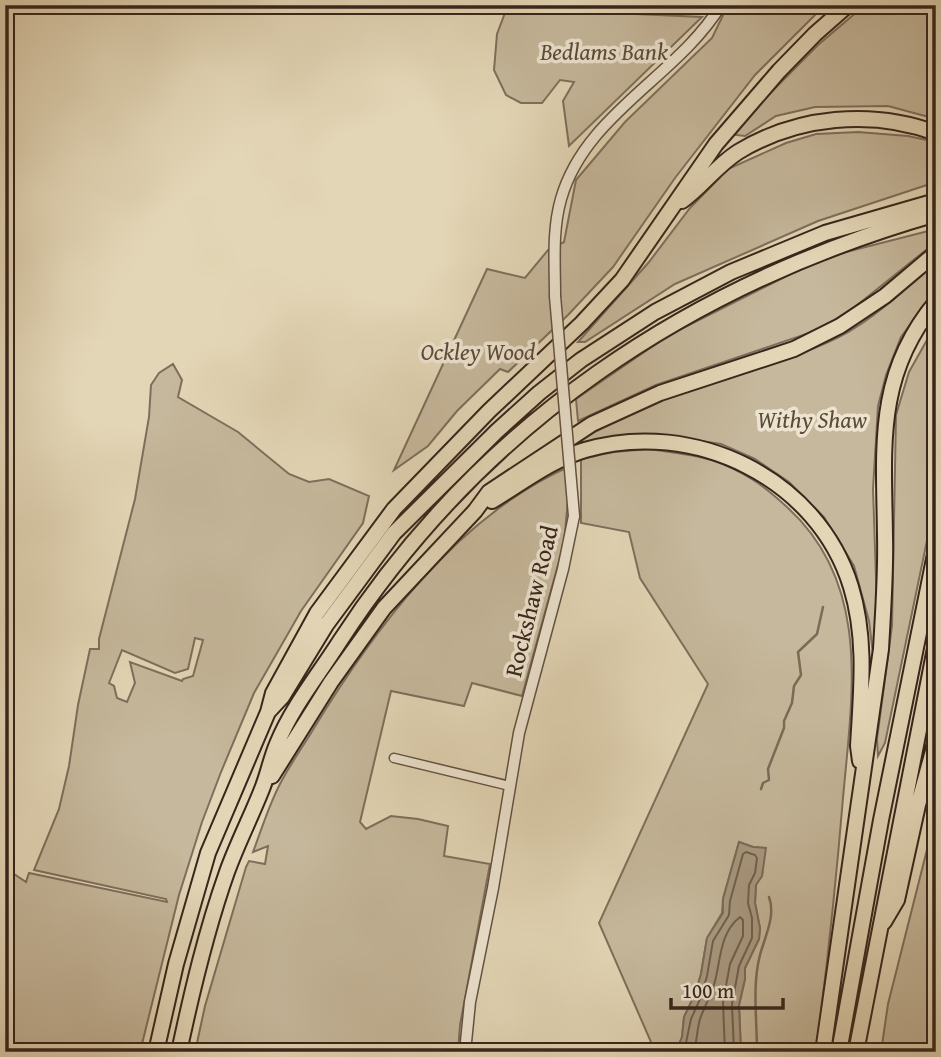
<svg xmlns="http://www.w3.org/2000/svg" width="941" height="1057" viewBox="0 0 941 1057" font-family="'Gentium Book Plus',serif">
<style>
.green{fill:#c6b89c;stroke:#7f6e5c;stroke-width:2;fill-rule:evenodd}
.water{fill:#a99a81;stroke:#7c6b58;stroke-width:2}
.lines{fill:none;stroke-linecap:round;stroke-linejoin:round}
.shore{stroke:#70604e;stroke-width:2}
.stream{stroke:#7c6b58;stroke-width:2.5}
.minor-casing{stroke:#635142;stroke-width:11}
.tertiary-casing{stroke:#635142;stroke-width:13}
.motorway-casing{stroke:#38251b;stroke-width:18}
.minor{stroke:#ede4d0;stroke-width:8}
.tertiary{stroke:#ede4d0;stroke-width:10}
.motorway{stroke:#e3d6b6;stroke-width:14}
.tertiary-bridge-casing{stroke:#635142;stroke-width:13;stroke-linecap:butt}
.tertiary-bridge{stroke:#ede4d0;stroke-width:10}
.labels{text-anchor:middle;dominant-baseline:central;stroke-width:7;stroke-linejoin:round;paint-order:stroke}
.park-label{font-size:24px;font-style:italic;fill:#5c4a3b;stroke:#ede4d0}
.street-label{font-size:24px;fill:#38251b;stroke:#ede4d0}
</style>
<rect width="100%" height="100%" fill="#e3d6b6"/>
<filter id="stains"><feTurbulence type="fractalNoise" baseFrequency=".00286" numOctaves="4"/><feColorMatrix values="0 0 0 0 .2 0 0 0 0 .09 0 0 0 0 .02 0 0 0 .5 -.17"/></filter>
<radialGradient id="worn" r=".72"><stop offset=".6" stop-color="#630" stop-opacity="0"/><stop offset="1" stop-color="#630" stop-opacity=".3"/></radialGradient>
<path class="green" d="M508,5H605L635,14L702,17L569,146L563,101L574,82L560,80L542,103H521L506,95L494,70L497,34Z
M728,5H825L755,75L675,178L613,267L568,315L508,372L500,369L457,411L428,446L394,470L487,269L525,278L548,250L564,242L576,180L625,122L712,38Z
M865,5H936V119L888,106L815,107L776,116L745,136L736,135L738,126L818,45Z
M858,132L908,136L936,142V182L818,221L675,284L585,342H578L649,262L690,208L728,169L786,143L816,134Z
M936,229V242L851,310L818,330L656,385L578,421L576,399L669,335L799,270L846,252Z
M936,260V290L901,337L886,375L878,406L873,489L877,608L873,655L869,621L854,566L824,517L789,482L755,459L721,444L681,438L630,435L582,444L580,440C617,419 656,400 697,386C745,371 794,359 839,337C876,318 906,288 936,260Z
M936,324V497L885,743L878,756L877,739L892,626L896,415L909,372Z
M173,364L182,380L178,397L238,432L289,474L309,482L329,479L369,496L363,523L301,611L254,693L221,772L202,822L179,895L140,1052H5V901L14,874L26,882L29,873L167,902L166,899L34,870L59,809L69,766L78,705L90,649H99V639L135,499L149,417L151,385L159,373ZM195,638L203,640L193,676L183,679L182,681L130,662L135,683L127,702L117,698L114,686L109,683L122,650L175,673L188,669Z
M650,449C674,453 701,455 723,464C751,476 766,488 788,508C872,585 852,696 843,798C836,883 827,967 816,1052H741L739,1005L745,979V968L759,939L760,928L755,903L756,884L762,876L765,848L753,847L739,842L723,899L722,913L707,938L701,974L695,994L684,1017L682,1037L676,1052H648L651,1042L599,923L708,684L640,578L629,532L581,523V459L613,452Z
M566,468L568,499L564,543L522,696L472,683L464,706L391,691L360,822L366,829L391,816L418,819L448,826L444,856L490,864L460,1025L458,1052H195L205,1006L246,867L249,861L265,864L268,846L253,852C261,831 268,808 278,788C287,769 300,751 311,733C372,632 456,518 566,468Z
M936,814V1052H881L888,1004Z"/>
<path class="water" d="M739,842L753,847L766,848L762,876L756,885L755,903L760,928L759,939L745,968V979L739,1005L741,1052H676L682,1037L684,1017L695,994L701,974L707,938L723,913V899Z"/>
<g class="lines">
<path class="shore" d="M684,1052L691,1019L701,997L707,976L713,941L729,915L730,901L743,854L746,852L755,855L757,858L755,873L749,885L748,903L752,918V938L739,966L732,1004L734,1052
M694,1052C697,1041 697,1029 700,1019C705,1005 713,992 716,977C721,955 721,932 740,917L743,920V936L730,964L723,1002L725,1052"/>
<path class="stream" d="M761,789L763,783L769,780L768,769L784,728V721L792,703L794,686L801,675L798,652L817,634L823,607
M757,1052C757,1020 752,985 760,955C765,936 776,916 769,897"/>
<g class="minor-casing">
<path id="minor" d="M394,758L510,786"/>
</g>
<g class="tertiary-casing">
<path id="tertiary" d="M555,296C555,264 552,230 561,199C585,114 677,77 721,5
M465,1052L470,1002L493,888L519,733L563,569L574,516"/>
</g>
<g class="motorway-casing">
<path id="motorway" d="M682,201C702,187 716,166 738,152C797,116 872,109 936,133
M492,501C522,483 551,460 585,450C693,418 818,478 851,587C867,639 861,692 858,746L860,761
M269,711L282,697L326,625L394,533L497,431L539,393L581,360L655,312L731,272L825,233L936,201
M272,776L331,682L384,608L475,511L489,492L592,424L660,393L794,349L840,326L885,296L936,253
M884,922L897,900L918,805L936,740
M156,1052L176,964L208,853L268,712L273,693L317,613L394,509L489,411L582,323L622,280L716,144L779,71L815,34L848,5
M179,1052C192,991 206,931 227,872C237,844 251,817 262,789C268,774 271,758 277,744C292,707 319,674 340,641C481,424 688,285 936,214
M823,1052L881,649C883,612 886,574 885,536C884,448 875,375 936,302
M839,1052L881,820L936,549
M856,1052L936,643"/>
</g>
<use href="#minor" class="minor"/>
<use href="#tertiary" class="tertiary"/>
<use href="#motorway" class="motorway"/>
<g class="tertiary-bridge-casing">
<path id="tertiary-bridge" d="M555,296L574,516"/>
</g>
<use href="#tertiary-bridge" class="tertiary-bridge"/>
</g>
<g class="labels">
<g class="park-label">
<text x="604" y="51">Bedlams Bank</text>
<text x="478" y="351">Ockley Wood</text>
<text x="812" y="419">Withy Shaw</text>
</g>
<g class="street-label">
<text transform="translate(531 601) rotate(-76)">Rockshaw Road</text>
</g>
</g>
<rect width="941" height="1057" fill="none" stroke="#e3d6b6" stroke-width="28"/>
<rect x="7" y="7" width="927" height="1043" fill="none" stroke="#38251b" stroke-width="3.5"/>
<rect x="14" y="14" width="913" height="1029" fill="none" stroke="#38251b" stroke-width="2"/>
<path d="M671 998v10h112v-10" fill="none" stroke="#38251b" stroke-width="3.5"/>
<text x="682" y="998" font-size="21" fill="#38251b" stroke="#ede4d0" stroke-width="5" paint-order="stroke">100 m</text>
<rect width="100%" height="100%" filter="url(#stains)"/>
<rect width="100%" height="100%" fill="url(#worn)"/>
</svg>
